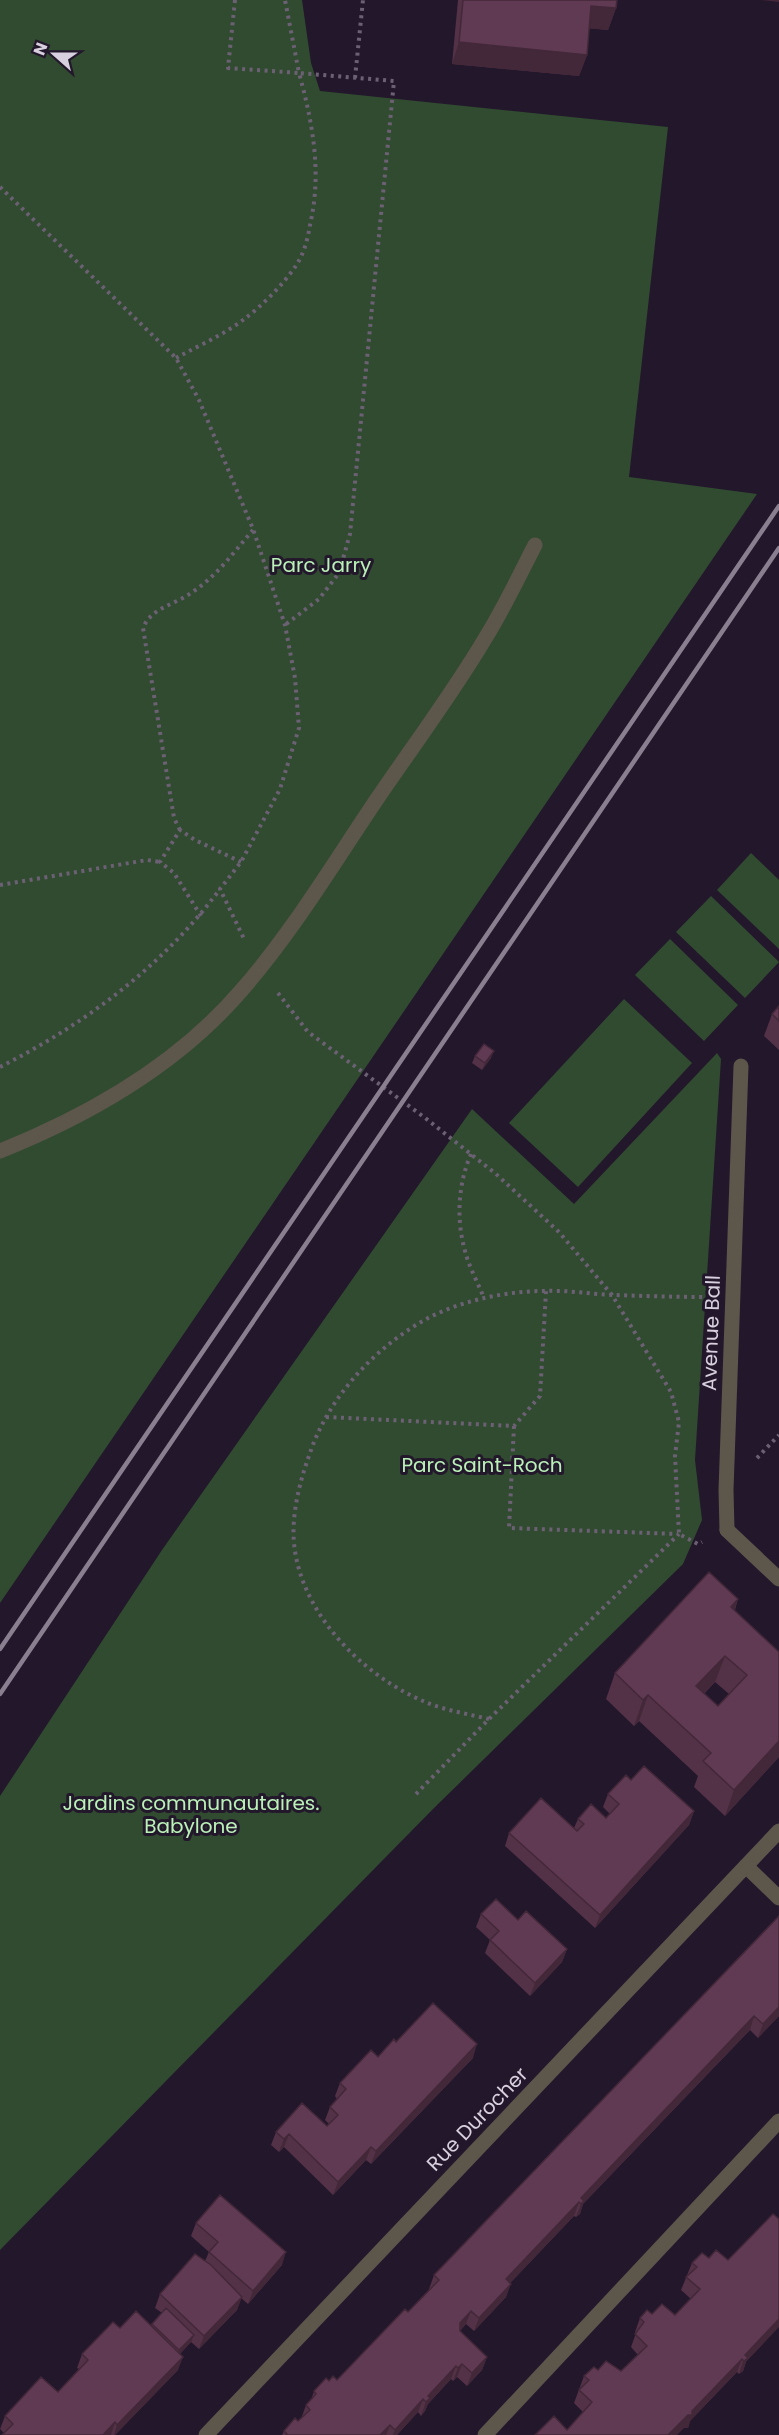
<svg xmlns="http://www.w3.org/2000/svg" width="779" height="2435" viewBox="0 0 779 2435" font-family="Poppins,sans-serif">
<style>
.green{fill:#314b30}
.lines{fill:none;stroke-linecap:round;stroke-linejoin:round}
.path{stroke:#6c6174;stroke-width:4;stroke-dasharray:3 4.5;stroke-linecap:butt}
.service{stroke:#5d564b;stroke-width:15}
.minor{stroke:#5d564b;stroke-width:15}
.rail{stroke:#897f90;stroke-width:4.5}
.wall{fill:#533147;fill-rule:evenodd}
.shaded-wall{fill:#432839}
.building{fill:#603952;stroke:#432839;stroke-width:1.5;fill-rule:evenodd}
.labels{text-anchor:middle;dominant-baseline:central;stroke-width:6;stroke-linejoin:round;paint-order:stroke}
.park-label{font-size:20px;fill:#b9f1b7;stroke:#23172c}
.street-label{font-size:20px;fill:#d8d0de;stroke:#23172c}
</style>
<rect width="100%" height="100%" fill="#23172c"/>
<path class="green" d="M0,0H302L311,63L320,91L668,127L629,477L757,494L0,1603Z
M751,853L779,880V949L717,890Z
M711,896L779,962L745,998L676,932Z
M670,939L738,1005L704,1041L635,975Z
M624,999L692,1063L578,1187L509,1123Z
M717,1053L721,1059L695,1460L702,1520L683,1564L432,1810L0,2250V1796L162,1550L472,1109L574,1204Z"/>
<g class="lines">
<path class="path" d="M235,0L228,68L299,73L285,0
M355,78L363,0
M0,187L176,358L199,400L253,529L285,625L295,678L299,728L280,789L241,862L220,889L245,941
M176,358C198,346 223,335 243,320C262,306 284,284 297,264C304,253 308,238 310,225C322,173 313,124 299,73L394,81L350,534L339,573L319,599L285,625
M180,830L174,818L143,628C151,608 174,605 191,593C216,577 234,552 253,530
M0,885L147,860L160,862
M201,916L174,873L160,862L180,830L195,840L241,862
M278,993L308,1032L424,1117L496,1174L559,1232L612,1295L671,1392L679,1422L675,1456L679,1534L698,1544L702,1542
M0,1067C85,1024 163,966 220,889
M471,1154C458,1184 456,1219 465,1251C469,1267 478,1283 484,1298
M326,1417L514,1426L540,1396L546,1291
M514,1426L509,1528L678,1534
M757,1458L779,1435
M489,1719C468,1714 443,1710 423,1701C355,1672 287,1599 294,1520C296,1497 302,1475 310,1453C329,1396 377,1345 430,1317C464,1300 507,1291 545,1291C567,1290 590,1294 613,1295C643,1296 673,1297 704,1297
M416,1794L489,1719L679,1534"/>
<path class="service" d="M0,1151C90,1115 176,1066 240,992C292,933 333,864 377,799C413,746 453,693 486,637C504,608 519,576 535,545
M727,1530L726,1490L741,1066
M746,1866L779,1898
M485,2435L779,2121"/>
<path class="minor" d="M727,1530L779,1579
M206,2435L779,1831"/>
<path class="rail" d="M0,1649L779,506
M0,1694L779,548"/>
</g>
<path class="wall" d="M458,0H617L616,8L608,30L589,28L587,55L579,76L452,64Z
M779,1006V1050L764,1036L772,1014Z
M475,1056L491,1058L482,1070L472,1063Z
M738,1599L735,1610L779,1757L725,1816L694,1787L698,1776L639,1721L634,1726L606,1699L615,1673ZM715,1682L729,1694L718,1706L704,1694Z
M631,1780L694,1811L689,1825L595,1928L505,1846L509,1833L574,1828L578,1819L606,1818L610,1814L603,1807L608,1794Z
M481,1914L518,1920L567,1949L562,1962L530,1996L485,1953L490,1940L476,1927Z
M779,1916V2016L758,2038L750,2030L583,2204L580,2214L576,2217L574,2216L510,2283L506,2297L474,2331L466,2324L460,2331L487,2357L482,2370L467,2386L457,2377L453,2381L451,2379L428,2404L425,2411L421,2416L418,2412L397,2435H282L284,2431L301,2419L306,2405L311,2400L314,2391L329,2381L337,2380L408,2312L430,2289H429L434,2275Z
M396,2042L473,2058L371,2164L366,2160L333,2195L284,2147L279,2152L271,2145L276,2132L327,2126L329,2124L325,2120L330,2107L337,2099L335,2096L340,2083L378,2057Z
M196,2223L282,2265L248,2304L241,2298L237,2310L199,2349L191,2342L180,2354L178,2370L115,2435H2L4,2433L0,2429L5,2416L58,2392L79,2369L77,2368L82,2354L120,2328L151,2325L162,2313L155,2308L160,2294L205,2261L209,2252L191,2236Z
M702,2253L746,2362L743,2371L739,2374L737,2372L690,2421L688,2428L567,2430L583,2412L574,2403L584,2376L598,2370L621,2371L638,2355L631,2347L636,2333L635,2332L640,2318L652,2314L675,2315L691,2299L681,2290L692,2263Z"/>
<path class="shaded-wall" d="M761,0H779V2Z
M591,6L616,8L608,30L583,28Z
M459,42L587,55L579,76L452,64Z
M494,1051L491,1058L482,1070L485,1063Z
M738,1599L729,1625L731,1607Z
M725,1656L715,1682L686,1712L696,1686Z
M648,1695L639,1721L634,1726L643,1700Z
M779,1741V1757L725,1816L734,1790Z
M694,1811L689,1825L595,1928L600,1915Z
M567,1949L562,1962L530,1996L535,1983Z
M779,2007V2016L758,2038L763,2024Z
M754,2016L750,2030L583,2204L580,2214L576,2217L581,2204V2198Z
M477,2044L473,2058L371,2164L376,2151Z
M289,2134L284,2147L279,2152L284,2139Z
M371,2147L366,2160L333,2195L338,2182Z
M579,2202L574,2216L501,2293L506,2279Z
M286,2252L282,2265L248,2304L253,2291Z
M511,2284L506,2297L474,2331L479,2318Z
M242,2297L237,2310L199,2349L204,2336Z
M471,2311L466,2324L456,2336L460,2323Z
M779,2319V2327L746,2362L743,2371L739,2374L745,2355Z
M194,2335L191,2342L177,2357L179,2350Z
M183,2357L178,2370L115,2435H114L117,2425Z
M487,2357L482,2370L467,2386L472,2373Z
M742,2359L737,2372L690,2421L688,2428H684L677,2435H668Z
M462,2364L457,2377L453,2381L458,2368Z
M456,2366L451,2379L428,2404L425,2411L421,2416L428,2396Z
M423,2399L418,2412L397,2435H393L395,2430Z
M115,2422L111,2435H103Z
M390,2425L386,2435H380Z"/>
<path class="building" d="M463,0H617L616,8L591,6L587,55L459,42Z
M779,1006V1021L772,1014Z
M484,1044L494,1051L485,1063L475,1056Z
M709,1572L738,1599L731,1607L779,1652V1741L734,1790L703,1761L711,1753L648,1695L643,1700L615,1673ZM725,1656L747,1675L718,1706L696,1686Z
M644,1766L694,1811L600,1915L509,1833L541,1798L577,1831L584,1824L578,1819L591,1804L606,1818L619,1804L608,1794L626,1775L631,1780Z
M496,1899L518,1920L526,1911L567,1949L535,1983L490,1940L499,1931L481,1914Z
M779,1916V2007L763,2024L754,2016L581,2198L584,2201L581,2204L579,2202L506,2279L511,2284L479,2318L471,2311L460,2323V2331L487,2357L472,2373L462,2364L458,2368L456,2366L428,2396L430,2398L426,2402L423,2399L395,2430L390,2425L380,2435H286L287,2434L284,2431L295,2418L298,2421L310,2410L306,2405L316,2394L314,2391L326,2378L329,2381L333,2376L337,2380L405,2309L408,2312L439,2280L434,2275Z
M433,2003L477,2044L376,2151L371,2147L338,2182L289,2134L284,2139L276,2132L302,2103L327,2126L338,2115L330,2107L346,2089L340,2083L371,2050L378,2057L394,2039L396,2042Z
M220,2195L286,2252L253,2291L209,2252L218,2242L196,2223Z
M773,2214L779,2219V2319L745,2355L748,2358L744,2361L742,2359L692,2411V2415H688L668,2435H535L554,2416L567,2430L592,2402L579,2390L589,2380L584,2376L594,2367L598,2370L606,2361L621,2371L647,2346L635,2334L644,2322L640,2318L647,2310L652,2314L662,2304L675,2315L700,2289L686,2277L697,2267L692,2263L702,2253L709,2258L716,2250L728,2260Z
M195,2254L211,2265L242,2297L204,2336L160,2294Z
M166,2308L194,2335L179,2350L152,2324Z
M136,2311L183,2357L117,2425L115,2422L103,2435H2L13,2424L5,2416L41,2377L58,2392L88,2360L82,2354L113,2322L120,2328Z"/>
<g class="labels">
<g class="park-label">
<text x="321" y="565">Parc Jarry</text>
<text x="482" y="1465">Parc Saint-Roch</text>
<text x="191" y="1803">Jardins communautaires.<tspan x="191" dy="23">Babylone</tspan></text>
</g>
<g class="street-label">
<text transform="translate(711 1333) rotate(-88)">Avenue Ball</text>
<text transform="translate(477 2119) rotate(-46)">Rue Durocher</text>
</g>
</g>
<g transform="translate(54 54) rotate(291)" stroke="#23172c" stroke-width="4.5" paint-order="stroke">
<path d="M0-4.5L10 22L0 15L-10 22Z" fill="#d8d0de"/>
<text y="-9" font-size="16" font-weight="bold" text-anchor="middle" fill="#d8d0de">N</text>
</g>
</svg>
